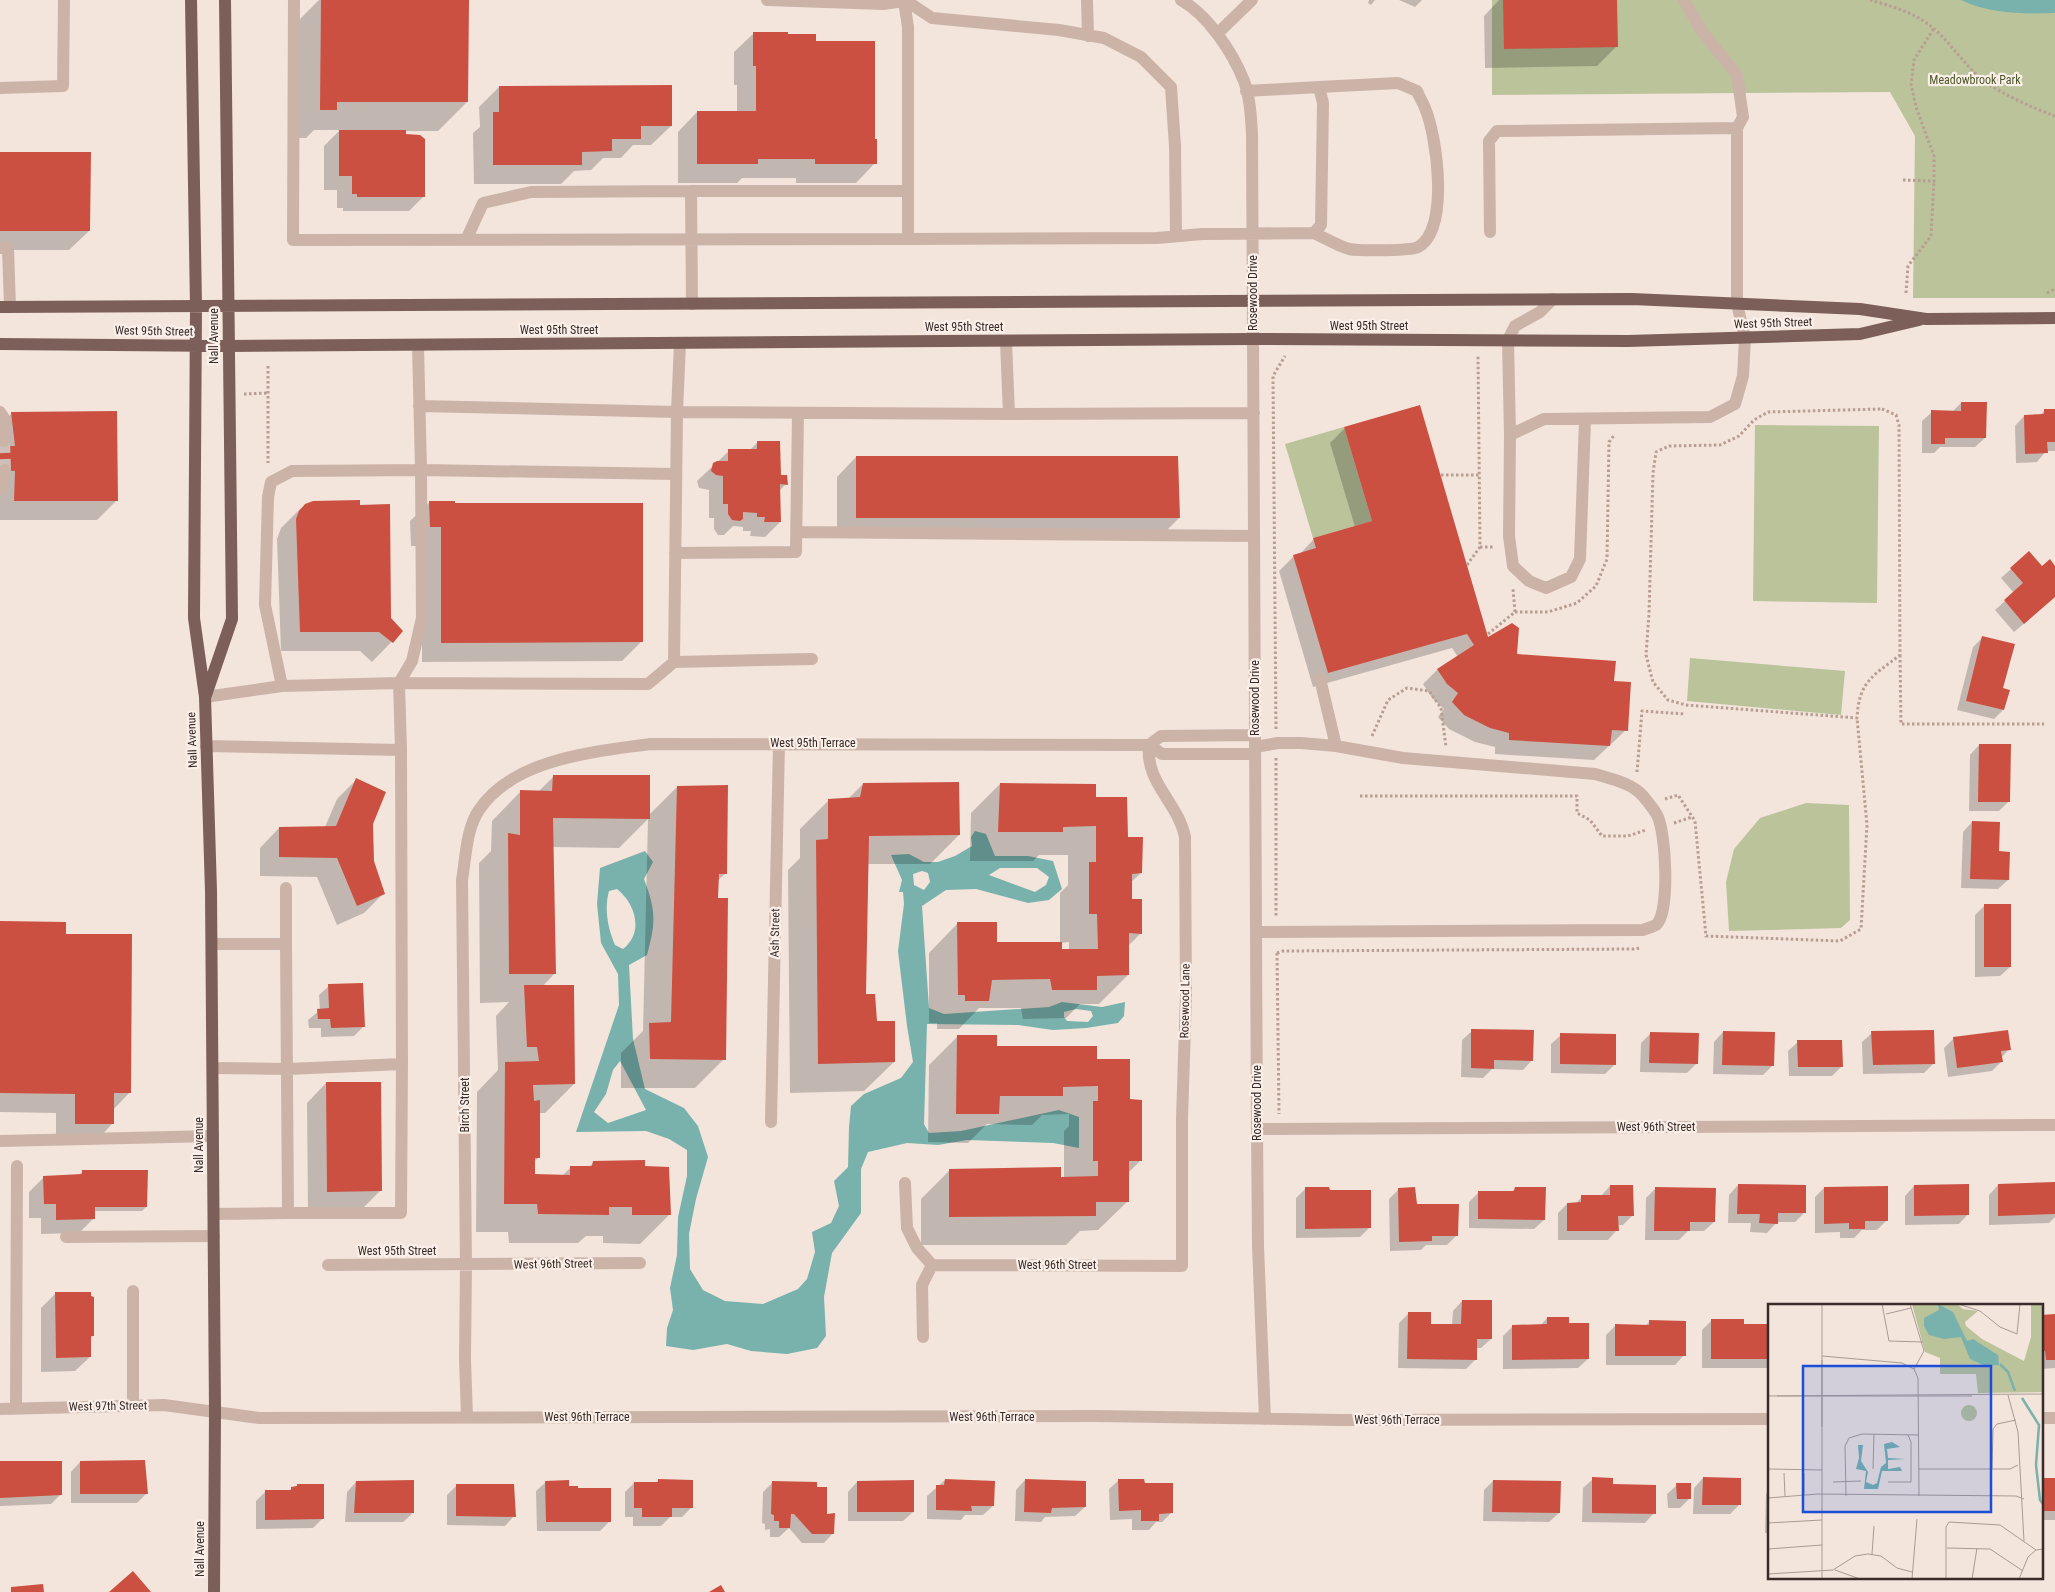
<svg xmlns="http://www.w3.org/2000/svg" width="2055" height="1592" viewBox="0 0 2055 1592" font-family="'Roboto Condensed',sans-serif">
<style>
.green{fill:#bbc39b}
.water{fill:#79b2ad;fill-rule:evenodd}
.shadow{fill:#0003;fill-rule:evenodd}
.building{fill:#cc5041}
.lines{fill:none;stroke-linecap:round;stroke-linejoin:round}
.minor-tunnel{stroke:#cec0b8;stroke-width:12;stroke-dasharray:12 6;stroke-linecap:butt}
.path{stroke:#b89d91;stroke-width:3;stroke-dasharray:2.5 2.5;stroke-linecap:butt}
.minor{stroke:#ccb3a7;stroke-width:12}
.major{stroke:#7b5f58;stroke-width:12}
.labels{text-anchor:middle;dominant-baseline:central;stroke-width:4.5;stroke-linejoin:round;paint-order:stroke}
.park-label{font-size:12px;fill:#4d582a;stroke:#fbf0e9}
.street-label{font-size:12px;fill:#382b28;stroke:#fbf0e9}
.inset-river{fill:none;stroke:#79b2ad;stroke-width:2.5}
.inset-road{fill:none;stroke:#a89b94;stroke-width:1}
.view{fill:#1d4ed8;fill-opacity:0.15;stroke:#1d4ed8;stroke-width:2.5}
.inset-edge{fill:none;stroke:#382b28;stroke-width:2.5}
</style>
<rect width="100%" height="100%" fill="#f3e5dc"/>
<path class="green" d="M1492,0H2055V298H1913L1915,136L1890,92L1492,95Z
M1755,425L1879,426L1877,603L1753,601Z
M1344,427L1372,521L1313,538L1285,444Z
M1690,658L1845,671L1841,715L1687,701Z
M1806,803L1849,805L1850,920L1841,928L1729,931L1726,882L1734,849L1760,818Z"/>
<path class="water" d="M1961,0H2055V13C2023,14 1990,14 1961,0Z
M975,831L986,834L995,856H1028L1053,861L1062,889L1049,900L1028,903L976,889L946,890L922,906L929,1008L944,1014L1049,1007L1062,1002L1102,1007L1125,1002L1124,1016L1118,1023L1086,1028L1053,1030L1018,1025L927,1024L924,1124L929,1133L961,1131L1059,1110L1079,1117V1148L1053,1143L967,1140L938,1145L907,1143L868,1152L861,1169V1213L832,1253L824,1297L826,1336L817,1348L787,1354L751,1351L727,1344L693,1350L666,1346L667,1328L673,1310L670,1288L677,1255L678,1217L687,1176V1150L669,1139L646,1131L576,1132L619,1005L618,974L601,943L597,904L600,868L645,851L653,862L644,879C656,911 656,922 647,955L629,965L633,1039L645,1089L684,1108L698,1126L708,1157L696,1199L689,1234L690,1269L703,1290L725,1301L763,1304L798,1289L807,1279L815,1252L812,1232L831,1223L839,1206L834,1181L848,1167L849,1127L851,1106L864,1094L901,1078L913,1062L907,1026L898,951L904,904L903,892H899L902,880L891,855L909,854L924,862H938L955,856L972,846L971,837ZM1000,868H1037L1049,877L1046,885L1035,892L989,875ZM922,871L928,873L930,882L924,890L914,885L913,874ZM617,889C636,904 644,933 623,949L615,945C608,929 604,909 609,891ZM1076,1009L1091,1011L1093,1016L1088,1022L1067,1021L1064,1017V1012ZM620,1061L646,1110L608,1123L594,1112L606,1094L613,1070Z"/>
<path class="shadow" d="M319,0H467V102L438,131H405L423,197L409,211H343V208H337V190H324V146L340,130H314L306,138H292V27Z
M1369,0H1375L1371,5L1368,3Z
M1399,0H1422L1415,7Z
M1499,0H1616V47L1597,66L1485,68L1484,16Z
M754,33L815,42L875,163L856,183H796V178H742L737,183H678V132L697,112H737V85H734V52Z
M499,87L671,126L651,145H633L621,158H603L591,170L574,171L561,184H474L473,133L480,127L479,107Z
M0,154L89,231L69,250H0Z
M1961,403L1985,438L1975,447H1940L1934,453H1922V421L1932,412H1952Z
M2045,410H2055V451H2046L2037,462L2016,463L2015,426L2024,416H2039Z
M12,413L116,501L97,520H0V425Z
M1345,428L1488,639L1516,655L1613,682L1626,730L1594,760L1495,754V747L1475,742L1449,729L1438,717L1444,709L1433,699L1423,684L1437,670L1458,657L1452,648L1313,687L1279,571L1293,557L1299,555L1313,540L1355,527L1330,443Z
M757,443L786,484L779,491L780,522L765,537L750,536L751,531H743V527L733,526L724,535H718L714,529V518H709V490L699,488L697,481L729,451H749Z
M856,457L1179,518L1160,537H837V477Z
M430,502L642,641L622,661L422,662V546H411L410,521Z
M301,508L390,619L402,631L372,662L360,651H281L277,539L281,528Z
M2029,553L2042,567L2055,568V597L2014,632L1995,610L2014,593L2001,578Z
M1982,638L2002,689L2003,710L1994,719L1957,710L1973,647Z
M1979,745L2009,801L1999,811H1969L1970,755Z
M553,777L648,816L677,787L726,873L717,881L724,1059L695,1088H621V1053L643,1031L648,819L619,848L552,847L555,973L542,987L574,1084L545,1113H538L539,1157L534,1162V1175L562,1176L571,1167H589L594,1162L669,1215L640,1244L603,1243V1236H586L578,1243H509L508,1232H476L477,1092L498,1070L496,1016L509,1002L480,1003L479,863L491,851L492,821L521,791L538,792Z
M356,780L372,824L373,861L383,894L364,913L337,925L317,877L260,876V848L279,828L325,827L337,799Z
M863,784L959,835L930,864H868L865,995L894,1062L864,1091L790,1093L788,870L800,858V829L829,800L849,798Z
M1000,784L1095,798L1127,838L1141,873L1130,883L1131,901L1141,933L1128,946V975L1099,1004H1080L1066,1018L1023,1019L1021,1008H979L959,1029H937V1023H929V953L958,923L996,943H1060V893L1068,885V855H1039L1033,861H970L971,813ZM1069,942V950H1061V943Z
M1972,822L1997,853L2008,880L1998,889L1961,888L1963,832Z
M1984,906L2010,967L2000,976L1975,977V915Z
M0,922L65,935L130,1092L113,1110L112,1124L93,1144H56V1113L0,1112Z
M329,986L364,1026L354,1036L321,1037V1028H309L308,1020L320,1010L319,995Z
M1472,1031L1532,1060L1523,1070L1492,1069L1483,1078L1461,1077L1462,1040Z
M1723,1032L1773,1065L1763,1075L1713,1074L1714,1042Z
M1872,1033L1934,1063L1924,1073L1863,1074L1862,1042Z
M1650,1034L1697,1063L1687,1073L1640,1072L1641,1043Z
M1561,1035L1614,1065L1605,1074L1551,1073V1044Z
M958,1036L996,1048L1096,1061L1128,1100L1140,1161L1128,1173V1201L1098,1230L1080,1231L1066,1245H921V1199L950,1170L1064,1178V1131L1069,1126V1114L1042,1115L1032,1125L987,1124L968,1143L928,1142L929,1065Z
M1954,1038L2009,1049L2001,1058L2002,1061L1992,1071L1948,1077L1944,1048Z
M1798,1042L1842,1066L1832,1076H1789L1788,1051Z
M326,1083L381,1190L361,1210L308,1211L307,1103Z
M83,1171L146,1207L142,1211H94V1218L79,1233L41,1234V1218H29V1192L44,1177L78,1176Z
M2055,1184V1217L2049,1223L1989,1225V1195L1998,1185Z
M1738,1185L1804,1213L1795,1222H1777L1767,1233L1750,1232L1751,1223H1728L1729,1195Z
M1610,1186L1632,1216L1623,1225H1617V1230L1608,1240H1558V1213L1567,1204H1575L1582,1197H1600Z
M1914,1186L1968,1214L1959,1224L1905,1225V1196Z
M1306,1188L1329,1192L1370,1227L1360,1237L1296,1238V1198Z
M1515,1188L1544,1220L1534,1229L1469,1228V1202L1479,1192L1511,1193Z
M1824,1188L1887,1220L1877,1230H1862L1854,1238H1840V1232L1815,1233V1197Z
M1655,1189L1714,1222L1704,1231H1688L1679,1240H1645L1646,1198Z
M1398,1190L1416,1205L1457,1235L1447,1245H1426L1421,1250L1390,1251L1389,1199Z
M56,1293L93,1336L90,1339V1357L75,1371L41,1372V1308Z
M1462,1301L1491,1339L1481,1348H1476V1359L1466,1369L1398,1368L1399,1323L1408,1314L1430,1325H1452L1453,1311Z
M2055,1315V1368L2041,1369V1316Z
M1547,1318L1567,1324L1588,1359L1578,1368L1503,1369V1336L1513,1326H1540Z
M1712,1320L1743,1326H1769V1368H1702V1330Z
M1649,1322L1684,1355L1675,1365H1606V1335L1615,1326H1645Z
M80,1462L147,1493L137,1503H71V1472Z
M0,1463L61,1494L51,1504L0,1506Z
M1703,1478L1739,1505L1730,1514H1693L1694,1488Z
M1593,1479L1612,1485L1654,1513L1645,1523L1582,1522L1583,1488Z
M2041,1479L2055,1480V1520H2041Z
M658,1480L692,1507L682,1517H670L661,1526H633V1517H625V1492L634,1483H656Z
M945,1480L993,1506L983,1515H965L961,1520L927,1519V1496Z
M1025,1480L1085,1507L1075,1516L1045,1517L1041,1522L1015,1521L1016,1490Z
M1119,1480L1144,1484L1172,1512L1162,1522H1156L1149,1530H1132V1519L1110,1520L1109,1489Z
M1493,1481L1559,1513L1549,1522L1483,1521L1484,1490Z
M356,1482L413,1513L403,1522H345L347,1492Z
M546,1482L567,1487L610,1521L600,1531H537L536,1491Z
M773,1482L816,1488L833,1533L824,1543H802L789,1528L779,1537H770V1529L765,1530V1524L762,1523L763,1492Z
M857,1482L913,1512L903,1521H848V1492Z
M298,1485L323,1518L313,1528L256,1529V1501L266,1491H288Z
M457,1485L514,1516L505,1526L447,1525V1495Z
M1677,1485L1690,1498L1680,1508H1668L1667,1494Z
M1769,1491V1533H1765L1766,1494Z"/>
<path class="building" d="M321,0H469L468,102H337V110H320Z
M1503,0H1617L1618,47L1504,49Z
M753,32H788V34H816V41H875V139H877V164H815V159H758V164H697V111H756V66H753Z
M672,85V126H641V139H612V151L582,152V165H493V112H499V86Z
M339,130H406V134L420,135L425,139V197H357V194H352V176H339Z
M0,152H91L90,231H0Z
M1961,402H1987L1986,438H1945V444H1931V410L1961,411Z
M1420,405L1488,637L1512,623L1519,628L1517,654L1616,661L1614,681L1631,682L1628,731L1612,730L1610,746L1509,740V733L1490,728L1464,715L1452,702L1458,693L1447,684L1437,669L1474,645L1467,634L1328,673L1293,555L1316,548L1313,538L1372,521L1344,427Z
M2044,409H2055V442H2047L2048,453L2025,454L2024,415L2044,414Z
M117,411L118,501H14L15,471L0,470V446H15L11,412Z
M757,441H780L781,475H787L788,485L780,484L781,522H764L765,517H757V513L743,512V519L740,521L732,520L728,514V504H723V476L716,475L711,471L713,463L717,461H728V449H757Z
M856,456H1178L1180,518H856Z
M360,500V505L390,504L391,618L403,631L393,643L379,632H300L296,519L299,511L305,504L313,501Z
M429,501H455V503H643V642L441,643V527H430Z
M2029,551L2042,566L2050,559L2055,566V597L2024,624L2004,600L2023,583L2010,568Z
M1982,636L2015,644L2003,688L2010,690L2004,710L1966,701Z
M1979,744H2011L2010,802H1978Z
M553,775H650V819L553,818L556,974H509L508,833L520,835V790L552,791Z
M356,778L386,792L373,824L374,861L385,894L357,906L337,858L279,857V827L336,826Z
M959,782L960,835L869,836L866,994H875L877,1021H895V1062L818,1064L816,840L828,839V799L860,797L863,783Z
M1000,783L1096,784V797H1127L1128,837H1143L1142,873L1132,874V899H1142V934L1129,933V975L1097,976V990H1052L1050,979L992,980L989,1001H965V995H958L957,922H997V942H1062V949H1098L1097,914H1089V862H1096V826L1063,827V832H998Z
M728,785L727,874H719L718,898H728L726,1060L650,1059L649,1023L671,1022L677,786Z
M1972,821L2000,822L1999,851L2010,852L2009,880L1970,879Z
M1984,904H2011V967H1984Z
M0,921L66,922V934H132L131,1093H114V1124H75V1094L0,1093Z
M363,983L365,1027L331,1028L330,1019H318L317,1009L329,1008L328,984Z
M524,985H574L575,1084L533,1085L534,1101L540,1100V1158H535V1174L570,1175V1166H592L593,1161L645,1160V1166L669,1167L671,1215H632V1207H609V1215L538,1214L537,1204H504L505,1062L539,1061L537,1047H527Z
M1471,1029L1534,1030L1533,1061L1494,1060V1069L1471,1068Z
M1934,1030L1935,1064L1873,1065L1871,1031Z
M2008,1030L2011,1050L2001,1051L2003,1062L1957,1068L1953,1037Z
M1723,1031L1775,1032L1774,1066L1722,1065Z
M1650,1032L1699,1033L1698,1064L1649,1063Z
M1560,1033L1616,1034V1065L1560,1064Z
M957,1035H997V1046H1097V1059H1130V1099L1142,1100V1161H1129V1202H1096V1216L949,1217V1169L1061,1167V1177L1098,1176V1161H1093V1101H1098V1086L1063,1087V1096H1000L999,1114H956Z
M1797,1040H1842L1843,1067H1798Z
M326,1082H381L382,1191L327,1192Z
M82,1170H148L147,1207H95V1219L56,1220V1204H44L43,1176L82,1174Z
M2055,1182V1214L1998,1216V1184Z
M1738,1184L1806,1185V1213H1778V1224L1759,1223L1760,1214H1737Z
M1969,1184V1215L1914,1216V1185Z
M1610,1185H1633L1634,1216H1618L1619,1231H1567V1203L1581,1202V1195H1610Z
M1888,1186V1221H1865V1229H1849V1223L1824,1224V1187Z
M1305,1187H1329L1330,1190H1371V1228L1305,1229Z
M1415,1187L1417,1204H1459L1458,1236H1432V1241L1399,1242L1398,1188Z
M1515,1187H1546L1545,1220L1478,1219V1191H1514Z
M1655,1187L1716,1188L1715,1222H1690V1231H1654Z
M55,1292H91V1296L94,1297V1336H91V1357L56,1358Z
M1462,1300H1492V1339H1477V1360L1407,1359L1408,1312H1431V1324H1461Z
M2055,1314V1360H2046L2045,1351H2041V1315Z
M1547,1317H1569V1323H1589V1359L1512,1360V1325L1547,1324Z
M1711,1319H1744V1324H1769V1359H1711Z
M1649,1320L1686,1321V1356H1615V1324L1649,1325Z
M145,1460L148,1494H80V1461Z
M0,1461H62V1495L0,1498Z
M1592,1477L1613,1478V1484L1656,1485V1514L1592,1513Z
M1703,1477L1741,1478V1505H1702Z
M2041,1478H2055V1511H2041Z
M658,1479L693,1480V1508H672V1517H642V1508H634V1482H658Z
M945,1479L995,1481L994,1506H971L972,1511L936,1510V1485H944Z
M1025,1479L1086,1481V1507L1052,1508L1051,1513L1024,1512Z
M1118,1479H1144L1145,1483H1173V1513L1159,1514V1521H1141V1510L1119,1511Z
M414,1480V1513H354L356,1481Z
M569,1480V1486H578V1488H611V1522H546L545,1481Z
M914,1480V1512H857V1481Z
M1493,1480L1561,1481L1560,1513L1492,1512Z
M772,1481L817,1482V1487H827V1514L835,1513L834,1534H812L794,1514H791L790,1528H779V1521H774V1515L771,1514Z
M1676,1483H1691V1499H1677Z
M297,1484H324V1519L265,1520V1490H291V1487L297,1486Z
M456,1484H514L516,1517L456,1516Z
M133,1571L151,1592H109Z
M43,1584L44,1592H11V1587Z
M721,1585L725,1592H709Z"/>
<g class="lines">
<path class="minor-tunnel" d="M4,441L5,470"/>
<path class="path" d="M1870,0C1891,6 1916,13 1933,28C1951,43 1964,65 1983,80C2001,94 2033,108 2055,116
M1903,180L1934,181V156L1916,107L1911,84L1914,60L1934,28
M1906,293L1908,266L1931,236L1934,181
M2047,293L2055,289
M268,366V463
M244,394L268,393
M1882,409L1896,415L1899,425L1900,655C1873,676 1859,681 1857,718L1686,705L1668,700L1653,682L1646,655L1649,614L1653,473L1656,452L1669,446L1720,445L1739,436L1754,420L1768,412Z
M1441,475H1479
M1480,547H1494
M1467,565L1480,547L1478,356
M1515,612H1548L1577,603L1596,586L1607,559L1609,442L1615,434
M1488,634L1515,612L1513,589
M1900,655L1901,724H2044
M1276,729L1273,376L1285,356
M1372,736L1388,700L1407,688L1429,691L1441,708L1446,747
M1276,758V916
M1637,772L1642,711L1685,714
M1360,796H1577V813L1590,820L1602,836H1628L1646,830
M1665,799L1678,795L1695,821L1706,936L1840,941L1861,929L1867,825L1857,718
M1674,823L1692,817
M1277,953L1283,951L1634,949L1640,948
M1277,953L1279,1114"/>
<path class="minor" d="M294,0L293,240L908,239V27L904,1L883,4L767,0
M905,0L932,18L1059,30L1104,38L1141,57L1171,87L1175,146L1176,236
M1087,0L1088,36
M1181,0C1208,15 1233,53 1244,81C1250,97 1251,117 1252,134L1257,1129L1258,1246L1265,1419
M1684,0L1701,30L1737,75L1743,117L1737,128
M1218,33L1252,0
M0,88L63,86L64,0
M1490,232L1489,141L1497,131L1737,128V304L1745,338L1743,376L1735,404L1710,417L1544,419L1510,435
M1314,233C1325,238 1338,246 1349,249C1359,251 1411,251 1418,247C1450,230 1437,136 1425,108C1423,102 1419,97 1417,91L1398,83L1319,87
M908,239L1157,238L1202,234L1314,233L1321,225L1323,103L1319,87L1246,91
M466,240L483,203L531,192L691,191
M0,248H8L10,307
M1553,299L1540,312L1515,326L1508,340L1510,435L1509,536L1513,566L1529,581L1546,588L1571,577L1580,559L1585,420
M692,304L691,191H908
M419,406L677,412L680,343
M0,412L4,418V441
M1009,414L1254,413
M0,489L5,470
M797,532L1254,536
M675,553L796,552L798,413
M812,659L674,662L677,412L1009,414L1006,341
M1320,679L1336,746
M282,686L399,683L412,661L422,618L421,470L676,474
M205,697L282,686L265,605L268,497L271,482L292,471L421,470L418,345
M1149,745L1161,736L1255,735
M206,746L401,750L399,683L648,684L674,662
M1255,747L1278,743H1301L1336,746L1403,758L1595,774C1611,779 1632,783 1643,796C1648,802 1654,809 1657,815C1666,831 1670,910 1657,924C1654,927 1647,928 1643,930L1256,932
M212,944H286V888
M213,1068L288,1069L402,1064L401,750
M771,1122L779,743
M1257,1129L2055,1125
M0,1141L213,1136
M905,1183L907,1228L917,1248L932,1265
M288,1213H401L402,1064
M214,1214L288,1213L286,944
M66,1237L214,1236
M328,1265L640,1263
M932,1265L1182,1266V1119L1186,995L1185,837C1178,802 1145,783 1149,745
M133,1291V1405
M923,1337L922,1285L932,1265
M16,1408L17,1166
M0,1409L164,1405L259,1418L1096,1416L1341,1420L1769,1419
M467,1417L465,1359L466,1265L462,880C466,857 466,829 479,810C514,758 594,752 650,744L1149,745L1162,754H1255
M2041,1418H2055"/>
<path class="major" d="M191,0L196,307L194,618L205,697L211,891L215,1411L214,1592
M0,307L1632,299L1860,309L1926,319L2055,318
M0,344L228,346L1253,339L1628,341L1860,334L1919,320
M206,695L232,619L225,0"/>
</g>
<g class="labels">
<g class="park-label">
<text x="1975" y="80">Meadowbrook Park</text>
</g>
<g class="street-label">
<text transform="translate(1253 293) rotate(-90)">Rosewood Drive</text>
<text transform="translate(1773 323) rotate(-2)">West 95th Street</text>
<text x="1369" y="326">West 95th Street</text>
<text x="964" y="327">West 95th Street</text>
<text x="559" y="330">West 95th Street</text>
<text transform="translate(154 331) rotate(1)">West 95th Street</text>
<text transform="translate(214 336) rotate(-90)">Nall Avenue</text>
<text transform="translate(1255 698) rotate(-90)">Rosewood Drive</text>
<text transform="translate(192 740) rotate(-92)">Nall Avenue</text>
<text x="813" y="743">West 95th Terrace</text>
<text transform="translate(775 933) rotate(-89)">Ash Street</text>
<text transform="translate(1185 1001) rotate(-89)">Rosewood Lane</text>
<text transform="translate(1257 1103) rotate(-90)">Rosewood Drive</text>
<text transform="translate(465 1105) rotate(-90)">Birch Street</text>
<text x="1656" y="1127">West 96th Street</text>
<text transform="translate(199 1145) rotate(-90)">Nall Avenue</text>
<text x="397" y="1251">West 95th Street</text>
<text transform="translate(553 1264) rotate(-1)">West 96th Street</text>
<text x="1057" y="1265">West 96th Street</text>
<text transform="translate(108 1406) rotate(-1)">West 97th Street</text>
<text x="587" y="1417">West 96th Terrace</text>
<text x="992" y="1417">West 96th Terrace</text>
<text x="1397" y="1420">West 96th Terrace</text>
<text transform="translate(200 1549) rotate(-90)">Nall Avenue</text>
</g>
</g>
<g transform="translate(1768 1304)">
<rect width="275" height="275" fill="#f3e5dc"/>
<path d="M144,0H189L195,5L210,7L197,18L198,22L214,35L256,57L263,33V0H275V88L210,89L208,70H172V54L157,48ZM193 109a8 8 0 1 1 16 0a8 8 0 1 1-16 0Z" fill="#bbc39b"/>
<path d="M170,0L185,8L199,37L205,35L230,51L231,61L217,62L202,55L193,33L176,35L161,31L156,22V14L171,6ZM124,138L132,143L119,145L120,154L138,155L120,156V165L132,163L134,167H114L110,185H96L98,167L88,165L91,154L90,141H95L93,157L100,168L98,178L105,181L109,179L113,163L118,159L116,140Z" fill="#79b2ad"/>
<path class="inset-river" d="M232,60L240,68L247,87M254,94L271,121L268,161L272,196L275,200"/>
<path class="inset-road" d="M54,0V275M114,0L121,37L155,38M142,0L156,47L146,65M190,0L212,7L232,23L249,30L252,0M118,10L143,4M54,52L134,59L146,65M146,65L150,74L151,192M240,91L250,128L256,237M0,92L275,90M9,92H204M54,123V56M0,165L54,166M105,165L106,130M150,165H242L250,161M224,165L225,125L229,120L248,116M16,169L17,192M65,178L93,177M120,178H143V138L140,131M36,191V169M78,192L77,142L81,134L94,130L150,131M0,194L50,190L248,192L256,195M0,219L54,216M179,244L222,245L255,267M0,245L54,241M104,250L106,222M67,266L92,275M0,270L65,266L87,252L100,250L113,252L129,264L144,268M144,275L149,215M178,275V223L181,218L232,221L268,246L275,245M204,275L209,244M251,275L260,253L268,246"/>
<path class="view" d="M35,62H223V208H35Z"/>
<rect width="275" height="275" class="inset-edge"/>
</g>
</svg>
